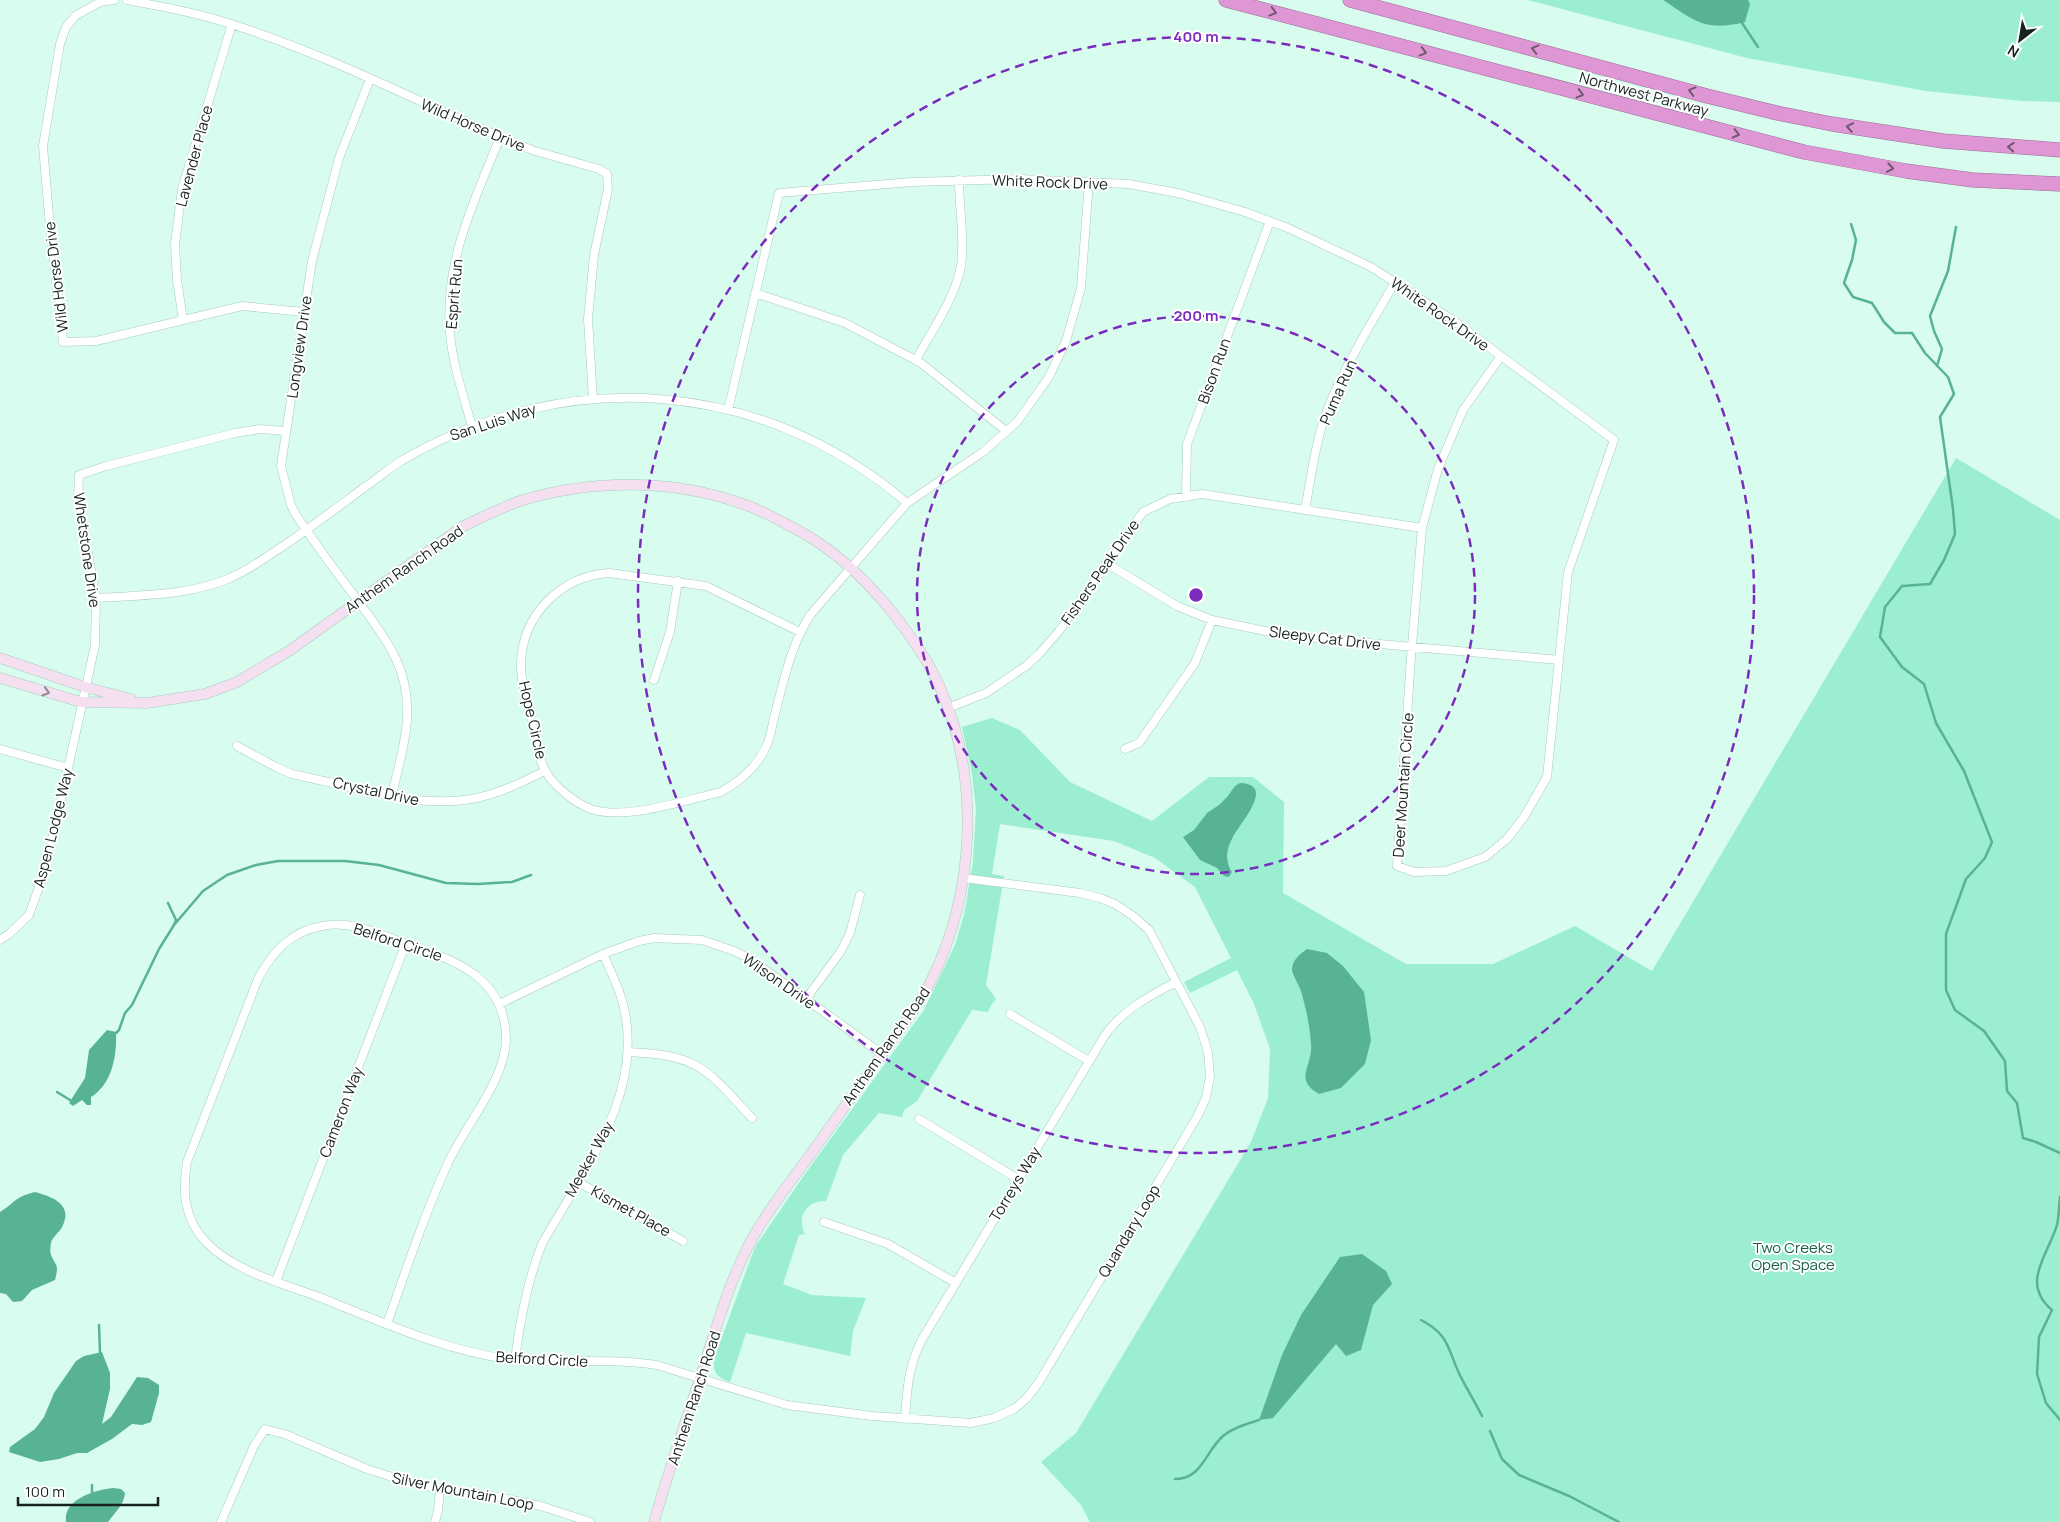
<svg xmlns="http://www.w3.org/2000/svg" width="2060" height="1522" viewBox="0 0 2060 1522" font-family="Manrope,sans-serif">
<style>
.green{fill:#9beed0}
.water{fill:#58b395}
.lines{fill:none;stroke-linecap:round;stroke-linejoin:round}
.stream{stroke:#58b395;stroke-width:2.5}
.street-casing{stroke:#a9cbbe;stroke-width:9}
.secondary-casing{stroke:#a9cbbe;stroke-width:11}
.highway-casing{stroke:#986e94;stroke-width:15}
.street{stroke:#fff;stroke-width:8}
.secondary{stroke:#f5e0f2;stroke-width:10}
.highway{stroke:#de97d4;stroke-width:14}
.oneway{stroke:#705770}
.oneway2{stroke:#918b93}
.ring{fill:none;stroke:#7b2cbf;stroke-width:2.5;stroke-dasharray:9 6}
.labels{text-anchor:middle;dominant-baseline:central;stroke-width:4;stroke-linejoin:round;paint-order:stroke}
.street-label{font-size:15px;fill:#16231e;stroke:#fff}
.park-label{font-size:15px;fill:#1a614d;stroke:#fff}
.centre{fill:#7b2cbf;stroke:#fff;stroke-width:2.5}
.ring-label{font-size:15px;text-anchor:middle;font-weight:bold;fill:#7b2cbf;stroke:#fff;stroke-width:4;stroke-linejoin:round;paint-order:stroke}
</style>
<rect width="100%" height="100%" fill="#d8fcee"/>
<path class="green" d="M1528,0H2060V102L2022,101L1926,91L1747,58Z
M1956,458L2060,520V1522H1090L1081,1505L1041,1462L1076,1433L1251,1142L1268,1098L1270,1049L1254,1004L1237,970L1190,993L1184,982L1231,958L1195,887L1155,858L1114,841L1000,824L992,874L1004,876L986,985L996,999L991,1005L988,1012L972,1010L917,1101L904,1110L902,1117L879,1113L843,1155L826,1201C807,1200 796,1217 805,1234L799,1235L783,1284L812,1295L866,1298L853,1331L850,1356L746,1333L730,1382C715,1377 712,1371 715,1356L755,1247L805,1174L924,1010L955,945L964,915L973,862L976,809L972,774L962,727L992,718L1020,730L1070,782L1152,821L1209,777H1253L1284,802L1283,893L1406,964H1493L1575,926L1652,971Z"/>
<path class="water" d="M1663,0H1748L1750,4L1745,22C1705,32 1695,21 1663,0Z
M1240,783C1278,784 1237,826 1232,839C1226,850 1225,861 1232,872L1229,877L1224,876L1217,868L1200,860L1183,837L1194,830L1207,813L1219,805L1227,797L1235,786Z
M1307,949L1327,953L1343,966L1364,992L1371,1040L1365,1064L1341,1088L1319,1094C1293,1079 1313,1067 1311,1044C1310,1026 1306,1009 1301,991C1299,985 1293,976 1292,970C1292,960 1300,954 1307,949Z
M107,1030L116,1032C117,1056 112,1084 91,1097V1105H87L82,1100L73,1106L69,1103L85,1078L89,1050Z
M35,1192C52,1197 74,1204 62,1227C59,1233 52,1237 51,1243C48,1258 55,1259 57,1268C57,1272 56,1277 55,1280L32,1290L22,1301L13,1302L6,1294L0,1293V1212C15,1203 14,1197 35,1192Z
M1362,1254L1386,1271L1392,1284L1373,1305L1361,1350L1346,1356L1336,1344L1273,1418L1259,1420L1282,1355L1301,1315L1340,1257Z
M102,1352L110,1373V1389L102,1424L111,1417L137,1377L148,1378L159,1385V1393L151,1422L142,1425L132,1424L112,1439L87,1453H77L59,1459L40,1462L9,1452L10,1447L35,1429L44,1417L54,1393L76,1361L84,1356Z
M113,1488L121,1489L125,1493C124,1505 115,1512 108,1522H66C63,1499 95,1490 113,1488Z"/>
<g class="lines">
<path class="stream" d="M1742,23L1758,47
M1851,224L1856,240L1852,260L1844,283L1853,297L1872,303L1884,322L1895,333H1912L1925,353L1948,377L1954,394L1940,417L1953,509L1955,534L1944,560L1930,584L1902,586L1885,607L1880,637L1902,667L1924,684L1936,723L1964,771L1992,842L1985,858L1966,879L1946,934V990L1955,1010L1984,1031L2005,1061L2007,1091L2017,1103L2023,1138L2036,1142L2060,1153
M1937,366L1942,349L1934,331L1930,316L1948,271L1956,227
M168,903L176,920L174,925
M116,1033L119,1030L125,1013L132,1005L159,949L174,925L203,891L227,875L256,865L278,861H345L379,865L446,883L478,884L512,882L531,875
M57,1092L70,1100
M2060,1197C2059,1206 2059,1216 2057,1225C2048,1255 2020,1283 2052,1310L2039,1337L2037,1374L2046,1403L2060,1420
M1421,1320C1448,1334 1447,1346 1458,1371C1465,1387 1475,1401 1482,1416
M99,1325L100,1353
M1490,1431L1502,1459L1519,1475L1569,1496L1619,1522
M1175,1479C1202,1479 1205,1452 1223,1436C1233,1428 1246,1424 1259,1420
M92,1485V1497"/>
<g class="street-casing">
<path id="street" d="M114,0L100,2L75,16L66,27L60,44L43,146L49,216L63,342L96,341L242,306L304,312
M127,0C163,7 199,13 234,25C328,55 417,101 507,140L535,151L599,169L607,174L608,189L594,255L588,319L593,399
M370,79L339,158L312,261L281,466L291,505L296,515C315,543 335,571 356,598C384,637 410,666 407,718C406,744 397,770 392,796
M755,293L845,323L921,363L1006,431
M183,320L177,280L175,244L182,189L232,24
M1501,356L1614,440L1568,572L1547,777L1524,817L1507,839L1485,857L1446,871L1414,872L1397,866L1411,657L1422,528L1438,469L1463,410Z
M916,360C931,331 955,299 961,266C965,237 959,209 959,180
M728,410L779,193L912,182L1020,179L1128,184L1178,193L1245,212L1288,228L1371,267L1453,320L1501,356
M472,427C464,397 453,366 450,334C444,260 474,203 500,137
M1186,497L1187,444L1270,221
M1305,510C1311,479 1314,449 1324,419C1341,371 1370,326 1395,282
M1106,563L1177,606L1212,620L1290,636L1559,660
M96,598C140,595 191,596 232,577C247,571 260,561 274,552C305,532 335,509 365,487C377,479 388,469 401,461C566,365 761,378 907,503
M800,632L706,586L609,573C561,576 522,615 521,664C520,680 527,699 531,716C534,733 537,754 545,770C553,786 575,803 591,809C626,821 685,800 721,792C739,782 757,767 766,747C771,737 772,725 775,714C784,680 791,644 811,614L907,503L983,452L1017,422L1049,377L1066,341L1081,288L1089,181
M654,680L670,632L678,581
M948,708L986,693L1026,666L1039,654L1059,631L1143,512L1170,499L1202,494L1422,528
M237,746L276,767L292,774L405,799C467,806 490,798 545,771
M0,749L68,768
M1125,749L1139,743L1195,663L1212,620
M0,940L9,934L29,915L38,890L55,828L95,645L96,598L78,496L79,475L106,466L235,433L260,429L286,431
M806,999L841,951L850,933L860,895
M499,1004L603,954L639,941L654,938L702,940L734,951L749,958L882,1054
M1010,1014L1089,1061
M628,1052C700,1055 706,1069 752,1118
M919,1119L1018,1179
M578,1182L683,1241
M824,1222L888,1244L956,1283
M276,1281L406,943
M387,1324C406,1270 424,1216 447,1165C464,1127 505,1081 506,1040C506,974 450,959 399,941C376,932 348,920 322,926C290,932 273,951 258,979L187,1162C182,1192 184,1220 207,1243C234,1271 283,1284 319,1297C382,1322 445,1351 513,1360C525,1362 539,1360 551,1361C586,1361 622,1360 657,1365L787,1405L872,1416L971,1423L994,1418L1014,1409L1027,1398L1039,1382L1197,1117L1206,1098L1210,1076L1208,1052L1200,1027L1149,930L1133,916L1115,904L1100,898L1080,893L963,878
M515,1360C520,1321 527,1281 542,1244C582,1172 644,1096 624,1008C620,989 611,972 603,954
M905,1419C907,1390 908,1368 921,1341L1105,1035C1123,1010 1149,996 1176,982
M221,1522L254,1446L265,1429L287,1435L367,1469L405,1481L440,1489L493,1496L541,1506L590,1522
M435,1522L438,1511L440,1489"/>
</g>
<g class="secondary-casing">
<path id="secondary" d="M0,658L85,687L131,699
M0,678L81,702L147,703L205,694L237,682L289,651L462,527C482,517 502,507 523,500C594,479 673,479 743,504C764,511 784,523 803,533C838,553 867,581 892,612C910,635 928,660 940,687C981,780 975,893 930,983C916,1010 897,1033 880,1057C854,1094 828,1130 802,1166C787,1186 772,1206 759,1227C733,1269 719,1319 704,1366C687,1418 669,1469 654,1522"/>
</g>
<g class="highway-casing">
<path id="highway" d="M1226,0L1804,152L1906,171L1973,180L2060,184
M1350,0L1707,96L1777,113L1832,124L1943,141L2060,150"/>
</g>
<use href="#street" class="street"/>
<use href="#secondary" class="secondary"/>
<use href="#highway" class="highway"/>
</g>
<defs><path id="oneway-chevron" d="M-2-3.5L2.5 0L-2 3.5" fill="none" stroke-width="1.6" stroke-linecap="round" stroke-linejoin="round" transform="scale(1.25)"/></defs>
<g class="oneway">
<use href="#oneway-chevron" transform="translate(1273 12) rotate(15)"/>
<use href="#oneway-chevron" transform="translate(1535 49) rotate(-165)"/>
<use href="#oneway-chevron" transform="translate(1423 52) rotate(15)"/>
<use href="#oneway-chevron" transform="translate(1692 91) rotate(-165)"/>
<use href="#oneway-chevron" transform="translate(1580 94) rotate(15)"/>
<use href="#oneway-chevron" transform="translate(1850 127) rotate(-170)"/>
<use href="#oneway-chevron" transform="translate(1736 134) rotate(14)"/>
<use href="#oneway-chevron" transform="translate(2011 147) rotate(-176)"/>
<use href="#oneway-chevron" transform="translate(1890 168) rotate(10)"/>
</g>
<use class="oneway2" href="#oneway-chevron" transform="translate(46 692) rotate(16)"/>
<g class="ring">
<circle cx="1196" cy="595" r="279"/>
<circle cx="1196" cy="595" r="558"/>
</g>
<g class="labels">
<g class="street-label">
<text transform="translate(1644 94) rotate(15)">Northwest Parkway</text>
<text transform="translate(473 125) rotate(23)">Wild Horse Drive</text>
<text transform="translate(194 156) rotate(-75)">Lavender Place</text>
<text transform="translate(1050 182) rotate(2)">White Rock Drive</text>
<text transform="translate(56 277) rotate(-97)">Wild Horse Drive</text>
<text transform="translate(454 294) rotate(-85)">Esprit Run</text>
<text transform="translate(1440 314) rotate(35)">White Rock Drive</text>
<text transform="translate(299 347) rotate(-82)">Longview Drive</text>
<text transform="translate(1214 371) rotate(-70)">Bison Run</text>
<text transform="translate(1338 392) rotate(-66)">Puma Run</text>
<text transform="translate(493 422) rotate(-18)">San Luis Way</text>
<text transform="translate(87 550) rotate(82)">Whetstone Drive</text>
<text transform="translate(404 569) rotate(-35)">Anthem Ranch Road</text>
<text transform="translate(1100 572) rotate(-55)">Fishers Peak Drive</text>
<text transform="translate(1325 638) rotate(7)">Sleepy Cat Drive</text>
<text transform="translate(533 720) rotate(77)">Hope Circle</text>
<text transform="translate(1403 785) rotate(-86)">Deer Mountain Circle</text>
<text transform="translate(376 791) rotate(12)">Crystal Drive</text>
<text transform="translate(53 828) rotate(-76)">Aspen Lodge Way</text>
<text transform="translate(398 942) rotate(18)">Belford Circle</text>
<text transform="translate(779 981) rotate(35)">Wilson Drive</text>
<text transform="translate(886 1046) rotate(-55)">Anthem Ranch Road</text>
<text transform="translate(341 1112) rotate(-69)">Cameron Way</text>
<text transform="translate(589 1159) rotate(-61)">Meeker Way</text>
<text transform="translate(1015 1184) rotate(-59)">Torreys Way</text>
<text transform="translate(631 1211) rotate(29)">Kismet Place</text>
<text transform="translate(1129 1231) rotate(-59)">Quandary Loop</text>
<text transform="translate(542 1359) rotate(3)">Belford Circle</text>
<text transform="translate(694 1398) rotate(-72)">Anthem Ranch Road</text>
<text transform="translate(463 1491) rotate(11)">Silver Mountain Loop</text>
</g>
<g class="park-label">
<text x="1793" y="1247">Two Creeks<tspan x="1793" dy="17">Open Space</tspan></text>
</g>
</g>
<circle cx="1196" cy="595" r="8" class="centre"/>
<g class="ring-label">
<text x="1196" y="42">400 m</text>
<text x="1196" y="321">200 m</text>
</g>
<g transform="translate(2020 40) rotate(211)" stroke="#ffffff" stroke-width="4" paint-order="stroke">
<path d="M0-4L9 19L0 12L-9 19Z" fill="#16231e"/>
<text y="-8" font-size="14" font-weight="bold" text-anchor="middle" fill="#16231e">N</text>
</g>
<path d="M18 1497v8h140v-8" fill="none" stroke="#16231e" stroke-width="2.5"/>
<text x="25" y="1497" font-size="15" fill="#16231e" stroke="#ffffff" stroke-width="4" paint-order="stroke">100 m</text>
</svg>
